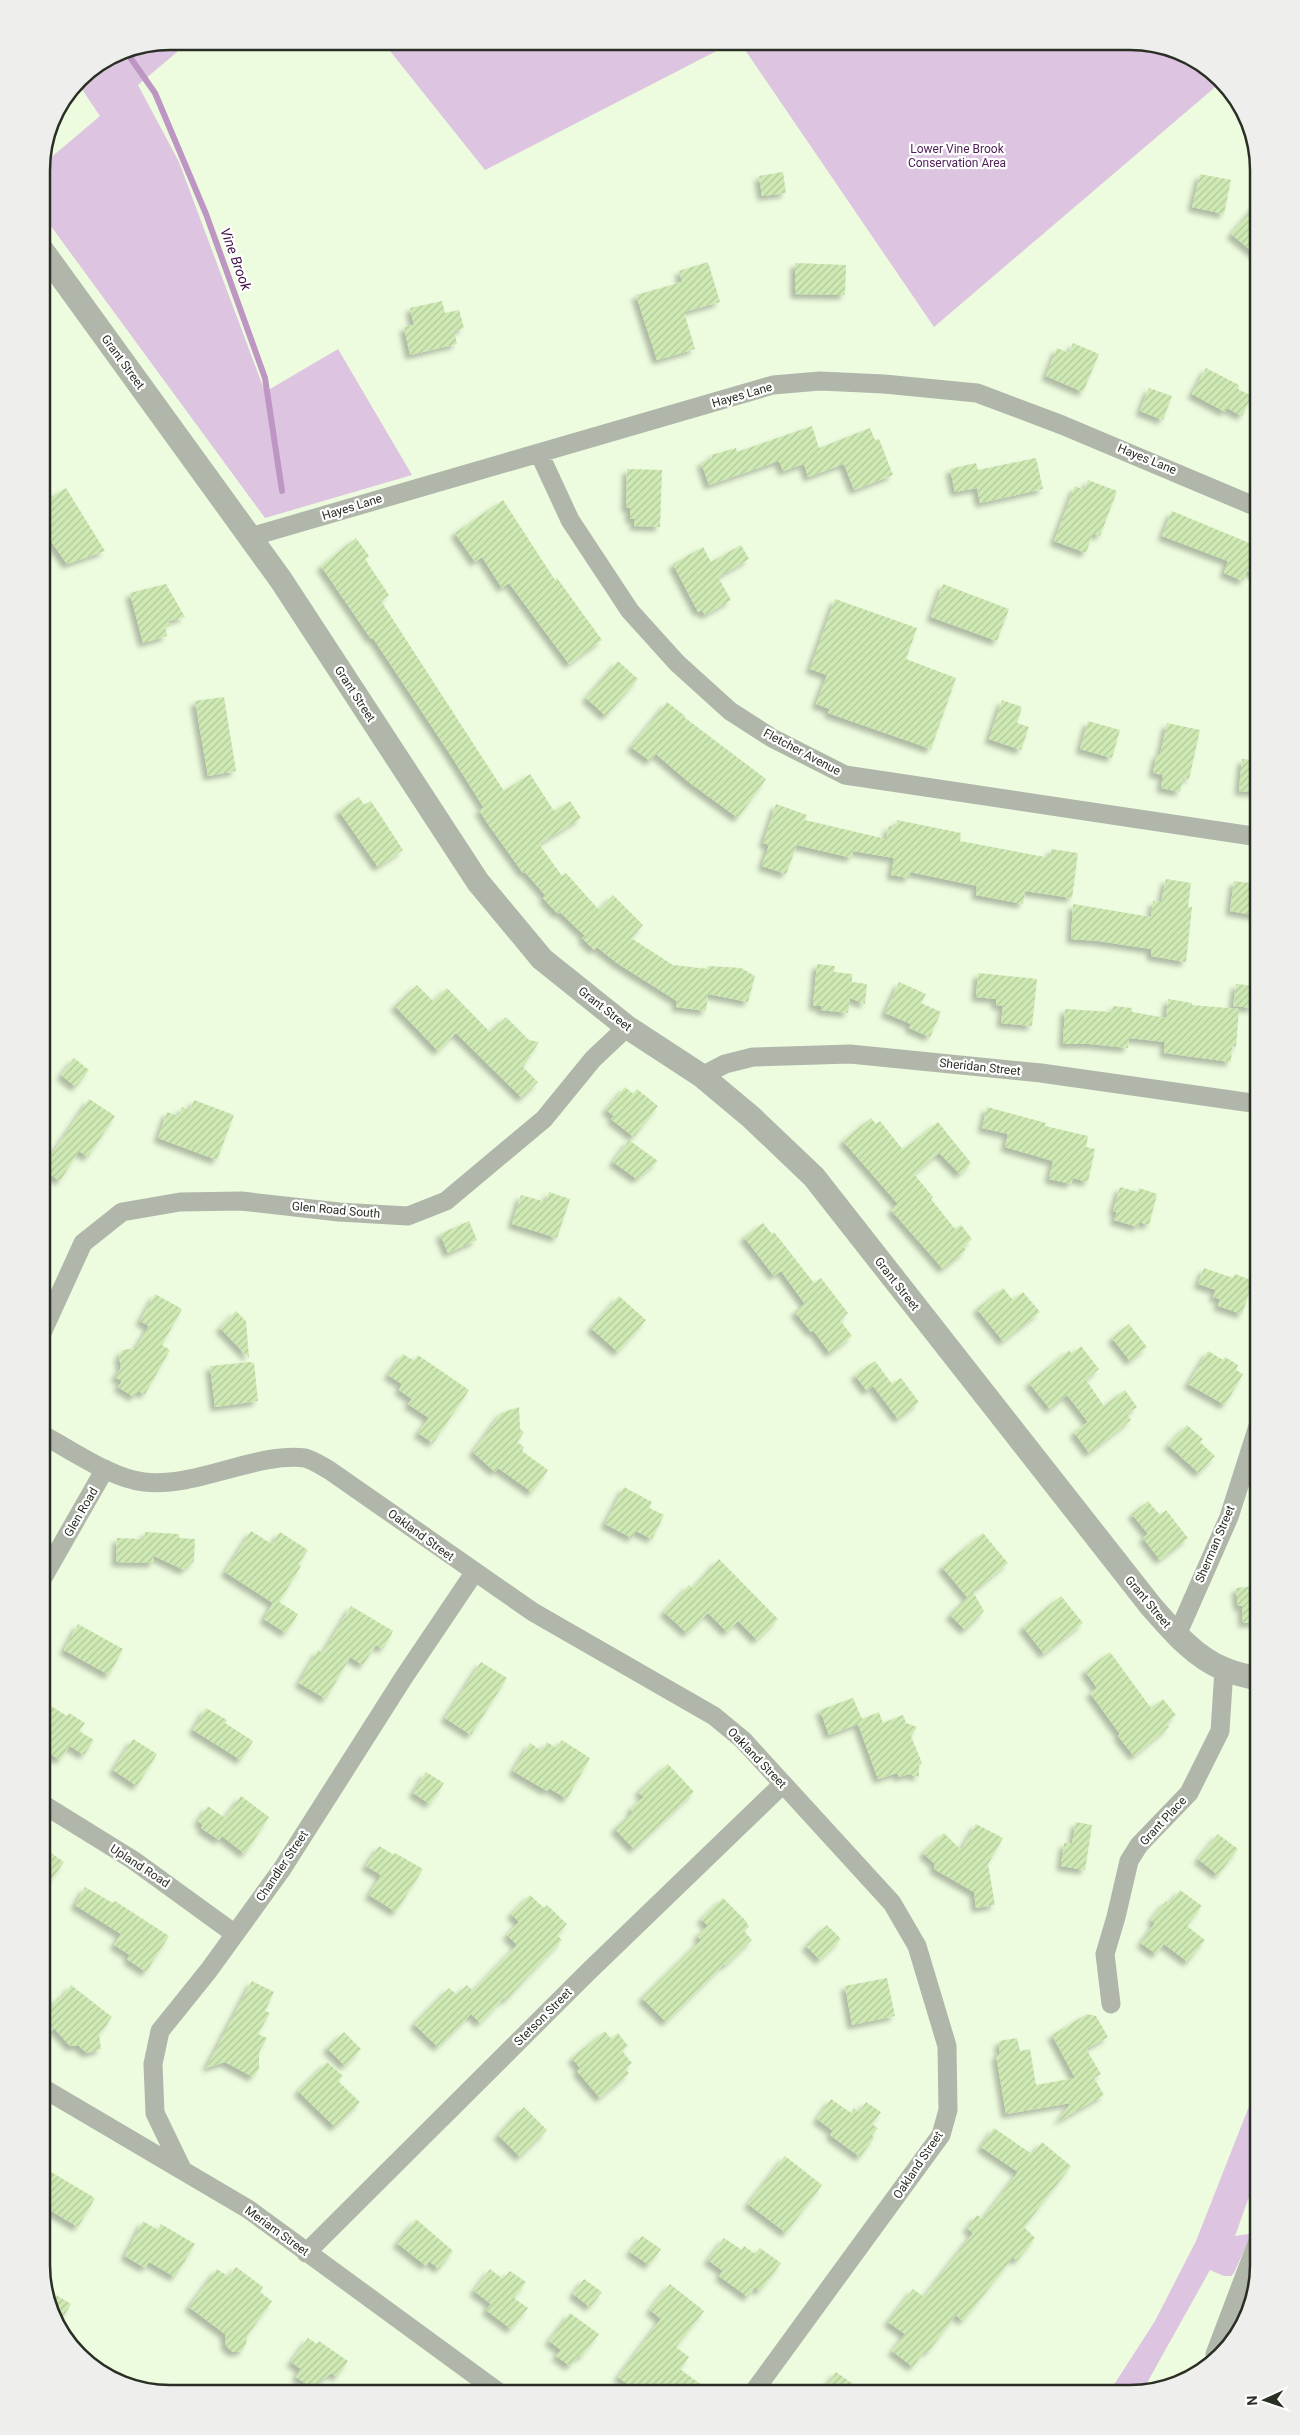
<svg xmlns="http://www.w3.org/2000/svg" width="1300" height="2435" viewBox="0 0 1300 2435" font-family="Roboto,sans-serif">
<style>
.park{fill:#ddc4e1}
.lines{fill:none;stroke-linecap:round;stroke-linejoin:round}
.stream{stroke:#bd96c3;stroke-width:6}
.building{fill:url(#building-hatch);filter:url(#shadow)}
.minor{stroke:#b0b6aa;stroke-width:19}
.tertiary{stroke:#b0b6aa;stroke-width:24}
.labels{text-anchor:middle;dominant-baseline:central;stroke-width:4.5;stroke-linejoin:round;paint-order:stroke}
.park-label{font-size:12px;fill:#502158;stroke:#fff}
.street-label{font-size:12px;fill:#2a2f24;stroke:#fff}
.water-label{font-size:14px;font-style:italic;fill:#43134a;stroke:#fff}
.rim{fill:none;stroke:#2a2f24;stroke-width:2.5}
</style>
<defs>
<pattern id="building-hatch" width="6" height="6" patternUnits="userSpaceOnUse" patternTransform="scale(1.25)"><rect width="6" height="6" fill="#cee9b3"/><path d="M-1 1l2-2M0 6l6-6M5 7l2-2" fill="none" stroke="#b1c89a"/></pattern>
<filter id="shadow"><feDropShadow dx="-4.5" dy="4.5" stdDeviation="2.5" flood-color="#0004"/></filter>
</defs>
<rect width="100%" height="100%" fill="#edfcde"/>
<path class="park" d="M170,41H190L138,85L179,162L265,392L338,349L412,475L265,518L42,214V165L100,116L77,82L79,79L121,51Z
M382,41H736L485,170Z
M739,41L1139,42L1208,68L1220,83L934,327Z
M1259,2081V2169L1235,2236L1249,2234L1250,2237L1234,2273L1231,2276H1224L1210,2270L1143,2390L1132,2384L1125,2394H1108L1155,2321L1196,2241Z"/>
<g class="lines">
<path class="stream" d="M125,50L155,93L206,214L265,378L282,491"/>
</g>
<path class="building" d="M783,172L786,193L762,196L759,176Z
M1200,174L1231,180L1224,214L1192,207Z
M1259,201V257L1231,234Z
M708,262L720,302L684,312L695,349L657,360L636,295L682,282L679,271Z
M795,263L846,265L845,295L795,294Z
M442,301L445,313L459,310L464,328L454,331L457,344L410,355L404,327L414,325L410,308Z
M1073,343L1099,354L1083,392L1046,376L1057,348L1069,353Z
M1206,368L1239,385L1238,389L1252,396L1242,416L1227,408L1225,412L1192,394Z
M1149,388L1172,396L1163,420L1140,411Z
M812,426L819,448L870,428L875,440L879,439L893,475L854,490L844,464L808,477L804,464L783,471L779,461L709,485L701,462L712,459L711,455L736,448L737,452Z
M1036,458L1043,489L980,503L977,488L955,492L950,469L976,463L978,470Z
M627,469L662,470L660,527L634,526L635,519H630V508H626Z
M1088,480L1117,491L1100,536L1093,533L1086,553L1054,541L1075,486L1084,490Z
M66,488L105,551L67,564L41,527V503Z
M503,500L555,580L557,578L602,640L569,664L509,583L502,588L482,557L475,562L455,533Z
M1172,511L1259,547V575L1247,571L1243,581L1224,573L1228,561L1162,536Z
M356,538L369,556L365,559L389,595L381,601L504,791L530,774L554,811L570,801L581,818L539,844L562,876L566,873L599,910L613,895L643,925L631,938L673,965L708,969V966L741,968L755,976L748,1002L708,994L706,1011L676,1007L677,1001L617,963L597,947L594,950L582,938L585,936L560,912L558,914L543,898L546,896L525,872L523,873L488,824L479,810L484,808L450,754L373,638L371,639L321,566Z
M741,545L749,559L718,577L731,600L705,615L702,610L698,612L673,564L703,547L711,562Z
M166,584L185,617L168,621L170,626L165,627L167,636L143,643L130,593Z
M943,584L1009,609L997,641L931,617Z
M835,599L917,628L906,659L956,678L931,749L828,713L830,709L816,704L827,675L810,669Z
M618,661L638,679L606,716L586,698Z
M224,697L236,771L208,776L195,701Z
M1002,700L1022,707L1017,723L1029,727L1021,750L989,739Z
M667,702L685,716L684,717L766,779L738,818L690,783L656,754L650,761L631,747Z
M1088,721L1120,730L1112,758L1080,749Z
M1167,723L1200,730L1189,779L1183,778L1180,792L1161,788L1163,775L1153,773L1157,754L1160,755Z
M1242,759L1259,760V792L1239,791Z
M359,797L364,805L371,801L403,850L378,867L339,811Z
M776,804L807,815L805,820L886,839L889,826L896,827L897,820L961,833L960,841L1050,858L1051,849L1078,853L1072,898L1025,891L1023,904L976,895L977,886L910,872L909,878L891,875L894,858L853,851L852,858L797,845L786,874L762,866L769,845L763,843Z
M1166,879L1191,883L1188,907H1192L1186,962L1151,956V949L1098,941L1071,939L1073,904L1151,917L1153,901L1161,902Z
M1234,881L1259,884V916L1230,911Z
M817,964L835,966L834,972L852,974V982L867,984L865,1004L850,998L848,1013L821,1010V1006H813Z
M978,973L1037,979L1032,1026L1001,1023L1003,1006L996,1005V999L976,997Z
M899,982L926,994L921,1003L941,1012L930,1037L909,1028L911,1024L885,1013Z
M1236,984L1255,986L1253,1008L1233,1006Z
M417,985L433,1001L447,988L490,1032L506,1017L529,1040L539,1042L523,1067L538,1082L522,1098L456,1033L438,1051L395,1006Z
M1168,999L1192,1003V1005L1239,1009L1236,1047L1232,1046L1231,1062L1164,1053L1165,1042L1129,1038L1128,1048L1090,1044H1063L1065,1009L1112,1012L1113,1006L1132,1008V1012L1166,1018Z
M74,1058L89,1070L76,1087L61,1075Z
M625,1087L633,1094L637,1089L658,1106L634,1137L611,1119L614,1116L606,1110Z
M89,1099L115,1116L88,1157L79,1151L60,1181L42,1169Z
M194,1100L234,1115L217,1160L158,1138L167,1112L179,1116L182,1107L190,1110Z
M987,1107L1046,1123L1045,1126L1088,1136L1086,1147L1095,1149L1088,1182L1073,1178L1071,1184L1049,1179L1053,1161L1005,1147L1008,1134L982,1128Z
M871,1118L876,1124L880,1121L903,1150L938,1122L971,1163L960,1174L939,1153L914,1174L933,1197L931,1199L955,1229L961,1225L972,1239L963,1246L966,1250L943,1269L891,1210L898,1204L843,1141Z
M629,1140L658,1161L637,1179L613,1162Z
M1120,1187L1138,1192L1139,1188L1157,1194L1149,1225L1139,1222L1138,1227L1114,1220L1117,1212L1113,1211Z
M549,1192L570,1199L557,1238L512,1224L521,1195L546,1202Z
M469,1221L477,1240L448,1253L440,1234Z
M763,1223L772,1234L774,1232L814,1283L821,1278L848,1313L840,1320L852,1336L830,1353L813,1330L811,1332L795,1312L805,1304L781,1271L774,1276L744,1237Z
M1204,1268L1233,1278L1235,1274L1253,1281L1242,1314L1218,1306L1220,1299L1213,1297L1216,1290L1198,1284Z
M1003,1288L1013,1300L1023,1292L1040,1312L1003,1341L977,1309Z
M155,1294L182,1309L162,1345L170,1350L145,1394L138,1391L134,1397L118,1387L122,1381L115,1377L121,1368L119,1356L123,1350L136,1348L149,1326L140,1321Z
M619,1296L646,1320L618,1352L591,1328Z
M236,1311L246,1321L249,1358L220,1328Z
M1129,1324L1147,1347L1130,1361L1112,1338Z
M1081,1346L1099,1369L1086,1380L1104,1406L1125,1390L1137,1407L1127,1414L1131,1420L1089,1453L1074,1432L1088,1422L1067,1395L1050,1409L1029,1383L1069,1350L1072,1354Z
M1208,1351L1223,1360L1225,1357L1238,1365L1236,1370L1243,1374L1225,1405L1188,1384Z
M403,1354L414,1361L418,1355L469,1390L433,1443L418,1433L429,1418L408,1404L412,1399L399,1390L402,1384L388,1375Z
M875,1361L892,1384L901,1378L919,1402L898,1419L873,1386L867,1391L855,1375Z
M250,1362L254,1363L258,1401L215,1407L210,1366Z
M519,1407L520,1429L524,1432L517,1442L524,1447L522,1451L548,1470L532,1492L498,1468L495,1472L473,1452L501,1413Z
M1187,1425L1203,1439L1200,1442L1215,1456L1199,1473L1168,1445Z
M624,1487L652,1502L649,1508L664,1515L652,1539L636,1531L632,1538L605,1524Z
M1148,1501L1160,1515L1166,1510L1188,1538L1160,1560L1143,1538L1148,1534L1132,1514Z
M251,1531L272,1544L280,1532L308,1550L298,1564L301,1566L279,1602L298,1614L286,1633L264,1619L273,1603L225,1572Z
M145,1532L179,1534V1538L195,1539L194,1561L184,1570L154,1556V1563L116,1562L117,1538L144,1539Z
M983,1533L1008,1563L967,1597L942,1567Z
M719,1559L778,1619L757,1640L738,1621L727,1632L708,1613L687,1633L664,1612L689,1585L693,1588Z
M1259,1586V1622L1243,1623L1242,1606H1238L1236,1588Z
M973,1592L984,1611L965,1630L950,1615Z
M1061,1596L1083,1623L1044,1654L1023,1627Z
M351,1606L393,1631L383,1649L376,1645L363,1665L350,1657L326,1699L299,1683L318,1650L323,1653Z
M78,1624L123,1649L109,1675L64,1650Z
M1110,1652L1151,1708L1163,1699L1176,1715L1166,1723L1169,1727L1134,1756L1118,1736L1120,1734L1090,1693L1097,1688L1085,1671Z
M481,1662L507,1678L471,1735L445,1718Z
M853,1698L862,1719L879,1712L883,1723L903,1715L906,1723L917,1727L911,1736L922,1763L919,1765V1777L909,1774L899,1777L897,1773L878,1779L858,1724L829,1735L820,1710Z
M48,1704L67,1716L69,1713L85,1723L79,1731L94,1740L84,1755L70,1746L60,1760L41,1748V1714Z
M206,1708L227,1720L225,1723L253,1741L241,1760L193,1730Z
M133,1739L157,1754L137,1786L113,1770Z
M562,1740L590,1758L567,1799L549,1788L547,1791L513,1771L530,1743L542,1751L547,1742L556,1748Z
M668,1764L694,1792L634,1849L615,1829L633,1812L630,1809L644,1797L638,1792Z
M426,1772L444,1783L430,1804L413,1793Z
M241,1796L269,1817L245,1854L222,1836L219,1840L201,1828L203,1825L198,1821L208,1806L225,1818Z
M1076,1822L1092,1825L1085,1870L1061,1866L1064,1843L1072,1844Z
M976,1824L1003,1838L988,1864L995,1905L976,1908L974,1892L934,1869L935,1864L923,1853L944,1833L961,1850Z
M1218,1834L1238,1849L1218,1875L1198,1859Z
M41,1846L64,1862L41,1894Z
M379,1846L394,1855L395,1853L423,1869L396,1912L369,1895L381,1875L366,1866Z
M85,1887L113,1903L115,1901L169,1936L146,1972L127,1959L130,1955L114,1945L121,1934L75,1905Z
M1180,1890L1202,1906L1187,1926L1205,1940L1188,1962L1164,1944L1156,1954L1141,1943L1155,1923L1151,1920L1166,1901L1170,1903Z
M530,1895L544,1908L547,1905L567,1924L557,1935L562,1940L506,2000L504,1998L480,2023L471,2014L438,2047L414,2024L449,1988L457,1995L467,1985L473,1991L517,1945L507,1935L519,1922L511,1914Z
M723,1898L746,1921L749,1927L744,1931L752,1940L726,1965L724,1964L666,2022L642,1998L701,1940L697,1936L708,1926L701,1919Z
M827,1925L841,1939L820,1960L806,1946Z
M887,1978L895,2016L852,2025L845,1986Z
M252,1981L274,1992L265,2011L270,2013L258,2034L267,2038L259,2052V2069L253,2077L225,2062L206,2068Z
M71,1985L112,2017L99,2035L101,2049L87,2053L79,2046H70L54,2028L41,2044V2004L50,2010L58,1997L61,1999Z
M1087,2014L1096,2016L1108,2037L1086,2049L1101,2074L1094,2078L1104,2095L1057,2122L1071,2103L1006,2114L996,2055L1000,2054L999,2041L1017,2038L1020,2051L1030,2049L1036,2085L1075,2078L1052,2035Z
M605,2031L611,2039L618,2033L628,2046L622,2051L632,2063L625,2069L629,2073L600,2098L577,2071L580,2068L572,2058Z
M344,2032L361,2049L345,2066L327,2048Z
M327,2062L343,2076L338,2081L360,2102L335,2127L298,2091Z
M831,2099L851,2113L854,2108L859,2112L866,2102L881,2112L872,2124L878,2128L872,2135L874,2138L860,2157L830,2135L833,2131L817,2119Z
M524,2107L547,2130L520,2157L498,2135Z
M994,2128L1032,2154L1042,2142L1071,2166L1024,2227L1035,2238L1017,2261L1013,2257L963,2321L956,2315L928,2352L925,2350L913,2367L892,2351L905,2334L888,2322L913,2289L924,2297L973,2233L967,2228L977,2215L983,2219L1018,2172L981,2147Z
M785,2156L822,2185L786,2233L748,2204Z
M41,2166L95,2198L78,2227L41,2205Z
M416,2219L453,2251L439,2269L429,2261L426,2266L397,2243Z
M143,2221L158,2230L161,2224L195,2244L175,2277L149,2262L145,2268L125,2256Z
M642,2236L661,2249L649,2265L630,2252Z
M724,2238L742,2250L744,2246L755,2254L760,2248L781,2263L760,2291L755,2287L748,2297L719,2276L723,2271L708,2260Z
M236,2267L263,2287L260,2292L272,2301L247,2336L246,2344L242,2351L233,2352L226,2346L225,2334L189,2307L217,2269L229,2277Z
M490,2269L503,2279L510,2271L526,2282L514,2298L528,2308L511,2329L486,2310L491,2304L474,2291Z
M584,2279L602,2292L590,2307L573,2294Z
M670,2284L704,2311L676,2347L689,2357L680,2369L714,2394H641L618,2377L661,2319L650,2310Z
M46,2289L71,2304L59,2324L51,2315Z
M570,2313L599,2334L581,2357L579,2355L570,2366L556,2356L561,2350L549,2341Z
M308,2338L317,2344L319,2341L348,2361L337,2377L332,2373L311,2387L296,2377L301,2369L291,2362Z
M836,2372L867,2394H821Z"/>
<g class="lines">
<path class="minor" d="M539,453L570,520L630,611L677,663L730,711L772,738L845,775L1259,837
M250,537L773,385L820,381L884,384L977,393L1062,425L1259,508
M702,1076L725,1064L753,1057L850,1054L1041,1073L1259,1104
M41,1335L83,1243L122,1212L180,1202L241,1201L339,1212L408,1216L446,1201L544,1119L593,1059L627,1027
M41,1434C70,1449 112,1479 144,1482C197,1488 256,1452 305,1458C313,1460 322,1466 329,1470L533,1612L714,1716L743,1740L892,1903L917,1946L947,2046L948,2110L941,2135L752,2394
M41,1581L105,1469
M1177,1635L1229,1517L1259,1423
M41,1803L133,1860L235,1934
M1111,2004L1105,1954L1116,1917L1129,1861L1139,1845L1189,1793L1220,1731L1224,1669
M41,2087L248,2209L501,2394
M182,2169L155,2113L153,2064L160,2031L209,1970L282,1869L404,1677L474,1573
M306,2253L588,1972L783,1784
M1215,2354L1259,2238"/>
<path class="tertiary" d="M42,250L281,580L478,882L542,959L627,1027L702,1076L751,1117L814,1177L1150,1605C1171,1629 1194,1657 1224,1669C1235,1674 1248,1676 1259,1679"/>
</g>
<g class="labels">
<g class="park-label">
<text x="957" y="149">Lower Vine Brook<tspan x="957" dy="14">Conservation Area</tspan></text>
</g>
<g class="street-label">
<text transform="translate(123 362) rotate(54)">Grant Street</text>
<text transform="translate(742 395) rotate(-16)">Hayes Lane</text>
<text transform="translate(1147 459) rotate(22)">Hayes Lane</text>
<text transform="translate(352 507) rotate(-17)">Hayes Lane</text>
<text transform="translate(355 694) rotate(57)">Grant Street</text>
<text transform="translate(802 752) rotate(28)">Fletcher Avenue</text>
<text transform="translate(605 1009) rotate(38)">Grant Street</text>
<text transform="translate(980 1067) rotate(6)">Sheridan Street</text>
<text transform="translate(336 1210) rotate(5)">Glen Road South</text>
<text transform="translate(897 1284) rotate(52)">Grant Street</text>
<text transform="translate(81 1512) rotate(-60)">Glen Road</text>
<text transform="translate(421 1535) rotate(36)">Oakland Street</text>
<text transform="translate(1215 1544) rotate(-67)">Sherman Street</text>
<text transform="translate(1148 1602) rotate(50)">Grant Street</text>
<text transform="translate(757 1758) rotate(46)">Oakland Street</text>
<text transform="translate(1163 1821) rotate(-47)">Grant Place</text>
<text transform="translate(140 1866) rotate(33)">Upland Road</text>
<text transform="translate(282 1866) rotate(-56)">Chandler Street</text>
<text transform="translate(543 2017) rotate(-45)">Stetson Street</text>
<text transform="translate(918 2165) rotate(-56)">Oakland Street</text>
<text transform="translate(277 2231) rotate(36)">Meriam Street</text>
</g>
<g class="water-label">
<text transform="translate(236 259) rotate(70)">Vine Brook</text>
</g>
</g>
<path d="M0 0H1300V2435H0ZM170 50H1130A120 120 0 0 1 1250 170V2265A120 120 0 0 1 1130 2385H170A120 120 0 0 1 50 2265V170A120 120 0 0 1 170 50Z" fill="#eeeeed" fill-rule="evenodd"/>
<path class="rim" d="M170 50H1130A120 120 0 0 1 1250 170V2265A120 120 0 0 1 1130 2385H170A120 120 0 0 1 50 2265V170A120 120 0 0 1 170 50Z"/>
<g transform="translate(1265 2400) rotate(267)" stroke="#ffffff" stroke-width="4" paint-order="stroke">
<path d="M0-4L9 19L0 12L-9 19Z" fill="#2a2f24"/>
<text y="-8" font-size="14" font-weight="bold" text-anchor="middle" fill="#2a2f24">N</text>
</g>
</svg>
